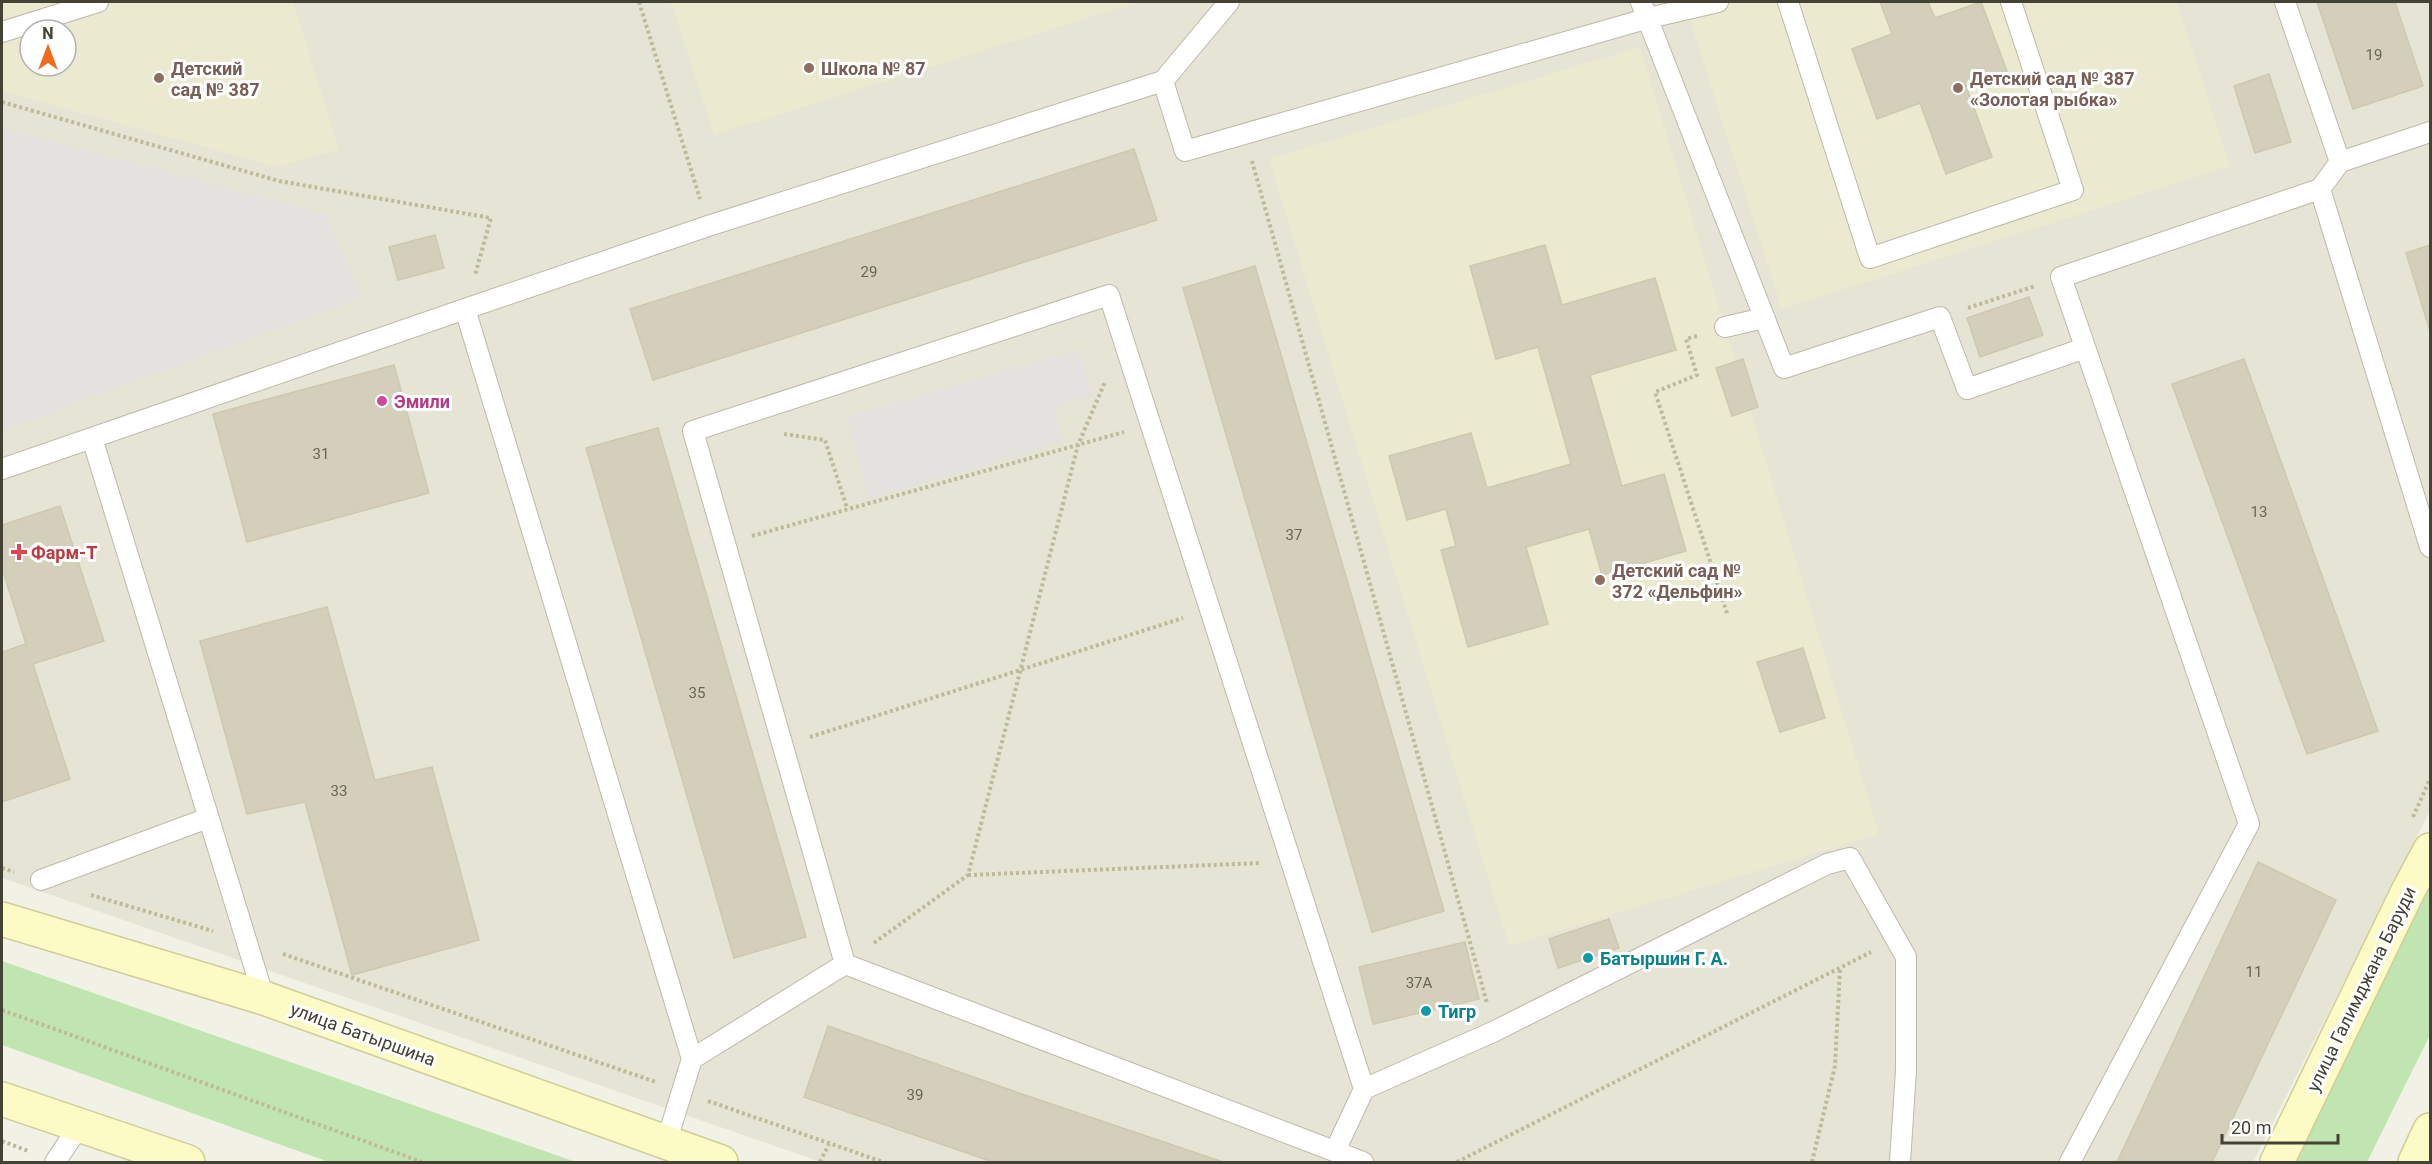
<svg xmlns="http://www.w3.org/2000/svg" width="2432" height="1164" viewBox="0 0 2432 1164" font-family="Roboto,sans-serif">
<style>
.residential{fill:#e6e4d4;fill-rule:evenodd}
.education{fill:#ebe9d0;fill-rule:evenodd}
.green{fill:#c1e5b0}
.parking{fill:#e3e2de}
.building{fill:#d3cfbb;stroke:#cdc8af;stroke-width:1.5}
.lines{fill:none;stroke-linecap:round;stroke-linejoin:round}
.lane-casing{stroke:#bdbaa9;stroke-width:22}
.secondary-casing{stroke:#d0cd97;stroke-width:36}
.path{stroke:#beb99a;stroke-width:4;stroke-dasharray:3 3;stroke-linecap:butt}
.lane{stroke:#fff;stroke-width:20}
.secondary{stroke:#fcfac5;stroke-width:33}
.education-dot{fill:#8d6e63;stroke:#fff;stroke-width:2}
.hotel-dot{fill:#d1479c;stroke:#fff;stroke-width:2}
.health-dot{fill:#e0444e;stroke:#fff;stroke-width:2}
.culture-dot{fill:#0f9aa8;stroke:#fff;stroke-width:2}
.labels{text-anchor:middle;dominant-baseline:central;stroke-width:6;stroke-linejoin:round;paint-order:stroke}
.number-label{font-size:15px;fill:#686556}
.education-label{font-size:18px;font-weight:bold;fill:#785e54;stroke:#fff;text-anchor:start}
.hotel-label{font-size:18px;font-weight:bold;fill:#b23c85;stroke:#fff;text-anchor:start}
.health-label{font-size:18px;font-weight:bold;fill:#be3a42;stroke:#fff;text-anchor:start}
.culture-label{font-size:18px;font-weight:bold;fill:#0d838f;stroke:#fff;text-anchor:start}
.street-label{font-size:18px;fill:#444235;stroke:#fff}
</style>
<rect width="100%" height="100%" fill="#f2f1e6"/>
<path class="residential" d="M2,2H2430V811L2253,1162H821L2,878ZM30,30H66V66H30Z"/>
<path class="education" d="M2,2H293L339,149L277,167L2,91ZM30,30H66V66H30Z
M671,2H1138L714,135Z
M1684,2H2177L2230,166L1782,309Z
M1640,47L1879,834L1509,946L1269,159Z"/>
<path class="green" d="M2430,887V1035L2367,1162H2294Z
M2,961L576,1162H329L2,1045Z"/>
<path class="parking" d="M2,128L324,213L364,297L2,431Z
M1079,349L1092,396L1054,407L1064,442L869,499L846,417Z"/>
<path class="building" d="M1880,2H1928L1935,18L1981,2L2007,71L1966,86L1992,157L1946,174L1920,103L1877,119L1852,49L1892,34Z
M2317,2H2395L2423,86L2353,109Z
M2269,74L2291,142L2255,153L2234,86Z
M1134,149L1157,220L653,380L630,309Z
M435,235L444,268L398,280L389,247Z
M1545,245L1562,305L1655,278L1676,350L1590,375L1622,486L1664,474L1686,551L1602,575L1589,529L1526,547L1548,624L1468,647L1441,550L1456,546L1446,509L1407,520L1389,456L1471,433L1487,488L1571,464L1538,347L1496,359L1470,266Z
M2430,245V331L2406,253Z
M1255,266L1444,911L1372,932L1183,288Z
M2029,297L2043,335L1980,357L1967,318Z
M1743,359L1758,407L1732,416L1716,368Z
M2244,359L2378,731L2307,754L2172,384Z
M394,365L429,493L247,542L213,414Z
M658,428L806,937L734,958L586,448Z
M60,506L104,641L33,664L70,779L2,802V652L26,644L2,568V525Z
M327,607L375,780L432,767L479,940L352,975L305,802L247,814L200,641Z
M1803,648L1825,718L1780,732L1757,662Z
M2258,862L2336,900L2212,1162H2117Z
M1609,919L1619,948L1558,968L1549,939Z
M1465,942L1479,999L1373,1024L1359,967Z
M828,1026L1019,1093L1223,1162H993L804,1097Z"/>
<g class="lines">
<g class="lane-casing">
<path id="lane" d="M1641,2L1784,368L1940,317L1967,389L2085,348
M1788,2L1870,258L2073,190L2011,2
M2285,2L2340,162
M2,32L98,2
M1163,81L1185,151L1649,18L1718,2
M2430,132L2340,162L2320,189L2430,547
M1725,327L1764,318
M92,438L264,998
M2,469L465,309
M41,880L208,818
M692,1059L465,309L708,226L1163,81L1229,2
M1364,1089L1495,1031L1827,864L1850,858L1906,957V1070L1900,1162
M666,1143L692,1059L845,964
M1335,1151L1364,1089L1109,295L693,431L845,964L1363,1162
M55,1162L80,1125
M2070,1162L2249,824L2061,277L2320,189"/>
</g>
<g class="secondary-casing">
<path id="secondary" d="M2,919L264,998L721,1162
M2,1099L188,1162
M2277,1162L2408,891L2430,850
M2415,1162L2430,1130"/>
</g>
<path class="path" d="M639,2L700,199
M2,102L279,181L491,218L475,275
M1252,161L1487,1003
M1968,308L2035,286
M1697,336L1686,339L1697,375L1655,392L1728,616
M784,434L825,440L847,508
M752,536L1124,432
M810,737L1183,618
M2413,817L2430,779
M2,868L14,872
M968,875L1261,863
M91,895L213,931
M874,943L968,875L1078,445L1105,382
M283,954L656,1082
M2,1010L422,1162
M708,1101L883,1162
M2,1141L28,1151
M820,1162L829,1144
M1457,1162L1871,952
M1812,1162L1835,1066L1840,968"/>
<use href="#lane" class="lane"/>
<use href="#secondary" class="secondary"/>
</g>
<g class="education-dot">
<circle cx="809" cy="68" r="6"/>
<circle cx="159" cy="78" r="6"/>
<circle cx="1958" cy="88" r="6"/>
<circle cx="1600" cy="580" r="6"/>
</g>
<circle class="hotel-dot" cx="382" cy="401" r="6"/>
<path class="health-dot" d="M16 543h6v6h6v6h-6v6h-6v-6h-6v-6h6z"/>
<g class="culture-dot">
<circle cx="1588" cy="958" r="6"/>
<circle cx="1426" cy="1011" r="6"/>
</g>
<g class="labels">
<g class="number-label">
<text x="2374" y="55">19</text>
<text x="869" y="272">29</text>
<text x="321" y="454">31</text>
<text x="2259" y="512">13</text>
<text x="1294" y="535">37</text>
<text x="697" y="693">35</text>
<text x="339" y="791">33</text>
<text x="2254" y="972">11</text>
<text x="1419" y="983">37А</text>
<text x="915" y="1095">39</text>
</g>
<g class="education-label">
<text x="171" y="68">Детский<tspan x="171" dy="21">сад № 387</tspan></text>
<text x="821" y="68">Школа № 87</text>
<text x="1970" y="78">Детский сад № 387<tspan x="1970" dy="21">«Золотая рыбка»</tspan></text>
<text x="1612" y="570">Детский сад №<tspan x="1612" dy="21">372 «Дельфин»</tspan></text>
</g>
<g class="hotel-label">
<text x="394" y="401">Эмили</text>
</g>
<g class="health-label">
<text x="31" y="552">Фарм-Т</text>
</g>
<g class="culture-label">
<text x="1600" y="958">Батыршин Г. А.</text>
<text x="1438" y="1011">Тигр</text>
</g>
<g class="street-label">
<text transform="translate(2361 989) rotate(-64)">улица Галимджана Баруди</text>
<text transform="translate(363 1034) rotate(20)">улица Батыршина</text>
</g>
</g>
<rect width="2432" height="1164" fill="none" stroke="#444235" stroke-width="6"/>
<g transform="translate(48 48)"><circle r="28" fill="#ffffff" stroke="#b4b3ae" stroke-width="1.5"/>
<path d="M0-4.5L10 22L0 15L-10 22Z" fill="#f06b1e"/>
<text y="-9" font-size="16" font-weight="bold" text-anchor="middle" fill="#444235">N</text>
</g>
<path d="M2222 1134v9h116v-9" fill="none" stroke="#444235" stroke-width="3"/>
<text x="2231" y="1134" font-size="18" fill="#444235" stroke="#ffffff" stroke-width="4.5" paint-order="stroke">20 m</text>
</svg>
